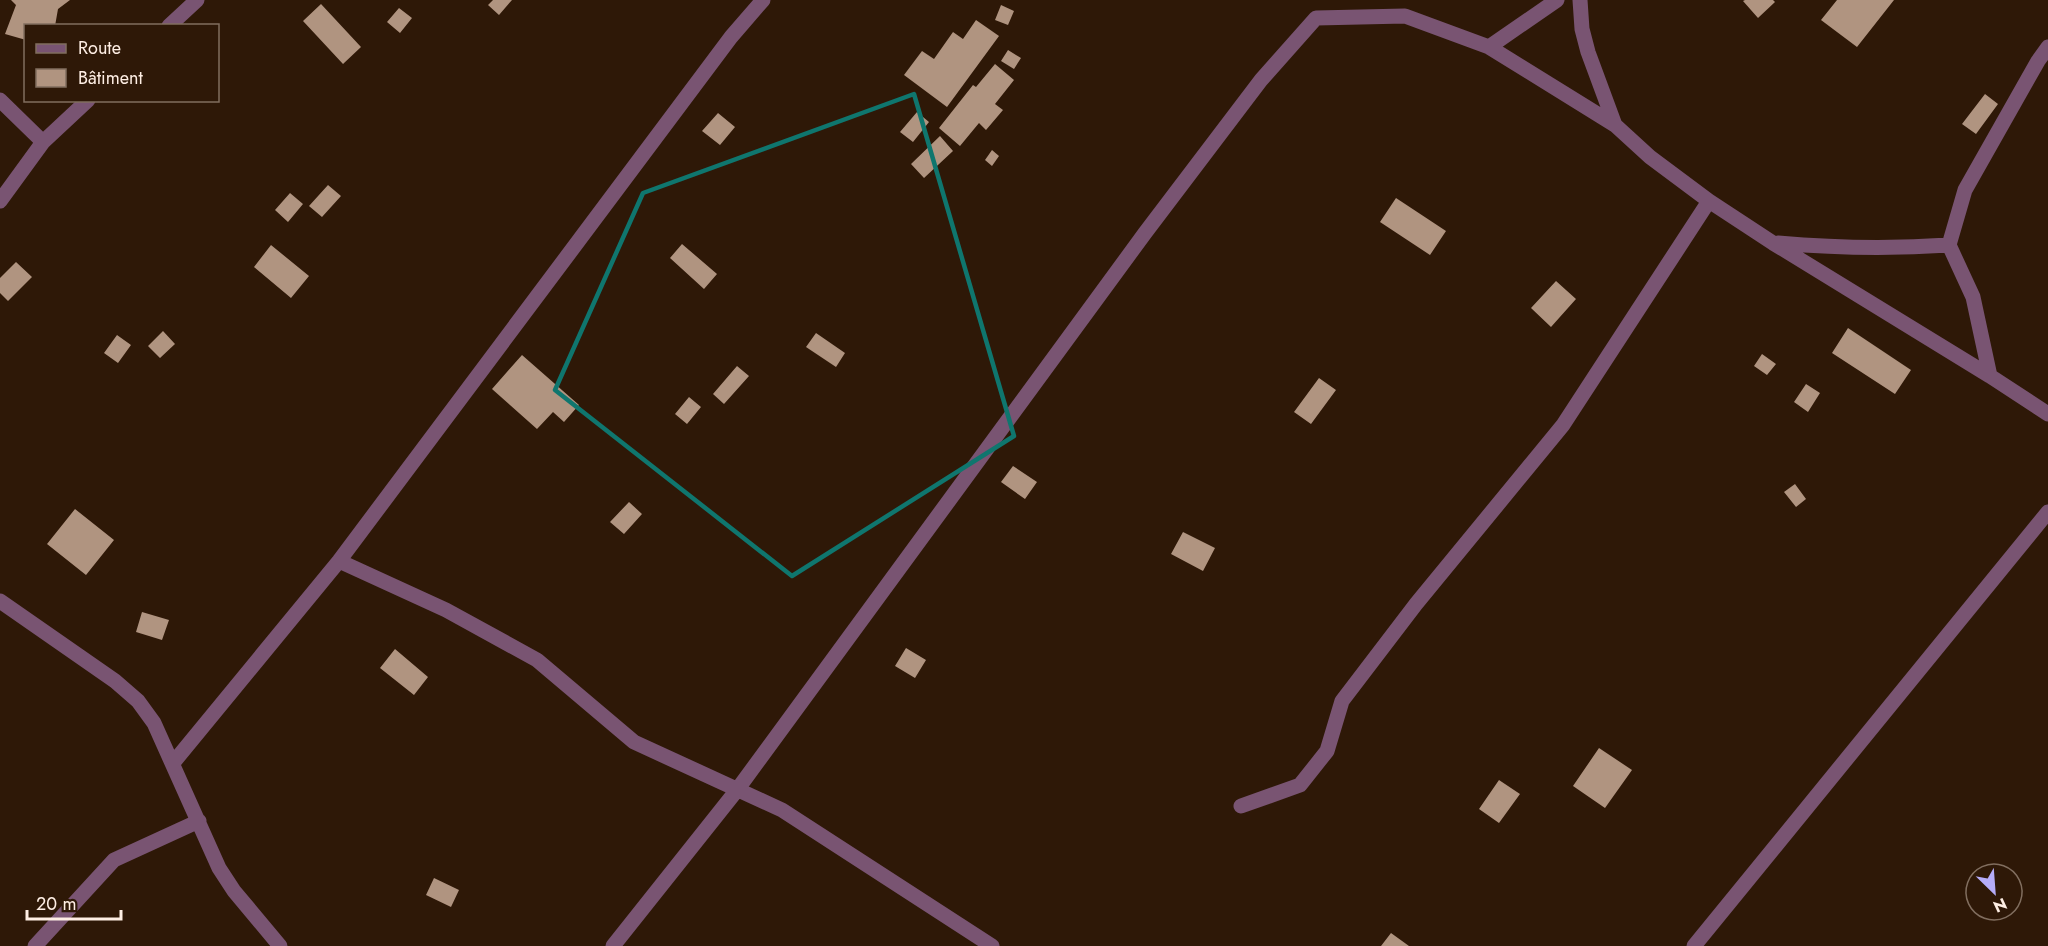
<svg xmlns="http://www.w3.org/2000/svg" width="2048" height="946" viewBox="0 0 2048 946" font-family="Jost,sans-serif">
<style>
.building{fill:#b09480}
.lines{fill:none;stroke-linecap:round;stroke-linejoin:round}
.street{stroke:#795472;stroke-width:15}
.marked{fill:none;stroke:#0f766e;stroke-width:4.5;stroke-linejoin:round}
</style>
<rect width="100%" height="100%" fill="#2e1807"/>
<path class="building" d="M11,0H70L58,9L55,26H26V40L5,34L16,5Z
M493,0H512L499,15L488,5Z
M1745,0H1773L1775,2L1758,18L1743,1Z
M1837,0H1894L1857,47L1821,20Z
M321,4L361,47L343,64L303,21Z
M1001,5L1014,11L1008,25L995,20Z
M399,8L412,18L400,33L387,22Z
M976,20L999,36L947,107L904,75L922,51L934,59L953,32L963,39Z
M1008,50L1021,58L1014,69L1001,61Z
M995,64L1014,80L995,104L1003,110L986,130L979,123L960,146L939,128L973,85L976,87Z
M1985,94L1998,104L1976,134L1962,124Z
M917,112L929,122L913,142L900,132Z
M718,113L735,127L720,145L702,131Z
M940,136L953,151L924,178L911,164Z
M992,150L999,156L992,166L985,160Z
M328,185L341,196L322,217L309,206Z
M290,193L303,204L288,222L275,210Z
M1396,198L1446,231L1430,255L1380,222Z
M682,244L717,274L704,289L670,258Z
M271,245L309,276L291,298L254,267Z
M16,262L32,277L8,301L0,293V278Z
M1556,281L1576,299L1551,327L1531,308Z
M1848,328L1911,370L1895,394L1832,353Z
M163,331L175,344L160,358L148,346Z
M816,333L845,353L836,367L806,347Z
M117,335L131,345L118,363L104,353Z
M1762,354L1776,364L1767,375L1754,366Z
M522,355L579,405L564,422L553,412L537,429L492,389Z
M737,366L749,376L724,404L713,394Z
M1319,378L1336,390L1311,424L1294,412Z
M1806,384L1820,393L1808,412L1794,402Z
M689,397L701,407L687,424L675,414Z
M1013,466L1037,482L1025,499L1001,482Z
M1795,484L1806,499L1796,507L1784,492Z
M629,502L642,514L624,534L610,522Z
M75,509L114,540L86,575L47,544Z
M1183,532L1215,548L1203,571L1171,554Z
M142,612L169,620L162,640L136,632Z
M906,648L926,660L915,678L895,666Z
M395,649L428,677L414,695L380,668Z
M1599,748L1632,770L1605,808L1573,786Z
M1499,780L1520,794L1499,823L1479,809Z
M434,878L459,890L451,907L426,895Z
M1391,933L1409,946H1381Z"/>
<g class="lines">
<path class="street" d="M1580,0L1582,29L1588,52L1615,125L1650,157L1709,201L1773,243L1990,376L2048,414
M169,26L197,0
M1489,47L1557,0
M0,100L43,142
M0,201L43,142L88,100
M1778,243C1835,248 1892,249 1949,245
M1990,376L1973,297L1949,245L1965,190L2038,61L2048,47
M339,561L446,610L537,660L634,742L782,810L992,946
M0,601L115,681L138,701L154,723L219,868L234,891L280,946
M173,763L339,561L731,37L763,0
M1241,806L1300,785L1327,751L1342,701L1416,604L1563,425L1709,201
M35,946L114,860L199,821
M613,946L737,790L1145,233L1261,80L1316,18L1405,16L1489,47L1615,125
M1694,946L2048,512"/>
</g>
<path class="marked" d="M914,94L1014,436L792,576L555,390L643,193Z"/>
<rect x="24" y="24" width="195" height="78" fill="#2e1807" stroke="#816e5f" stroke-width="1.5"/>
<rect x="36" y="44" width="30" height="9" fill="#795472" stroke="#816e5f" stroke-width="1.5"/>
<text x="78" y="54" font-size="18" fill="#feeee4">Route</text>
<rect x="36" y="69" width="30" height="18" fill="#b09480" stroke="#816e5f" stroke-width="1.5"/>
<text x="78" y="84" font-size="18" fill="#feeee4">Bâtiment</text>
<g transform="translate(1994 892) rotate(155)"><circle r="28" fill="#2e1807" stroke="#816e5f" stroke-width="1.5"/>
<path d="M0-4.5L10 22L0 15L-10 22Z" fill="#b5acf8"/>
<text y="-9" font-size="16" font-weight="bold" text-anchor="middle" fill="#feeee4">N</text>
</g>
<path d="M27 910v9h94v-9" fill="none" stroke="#feeee4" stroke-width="3"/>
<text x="36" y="910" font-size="18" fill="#feeee4" stroke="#2e1807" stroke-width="4.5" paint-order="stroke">20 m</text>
</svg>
